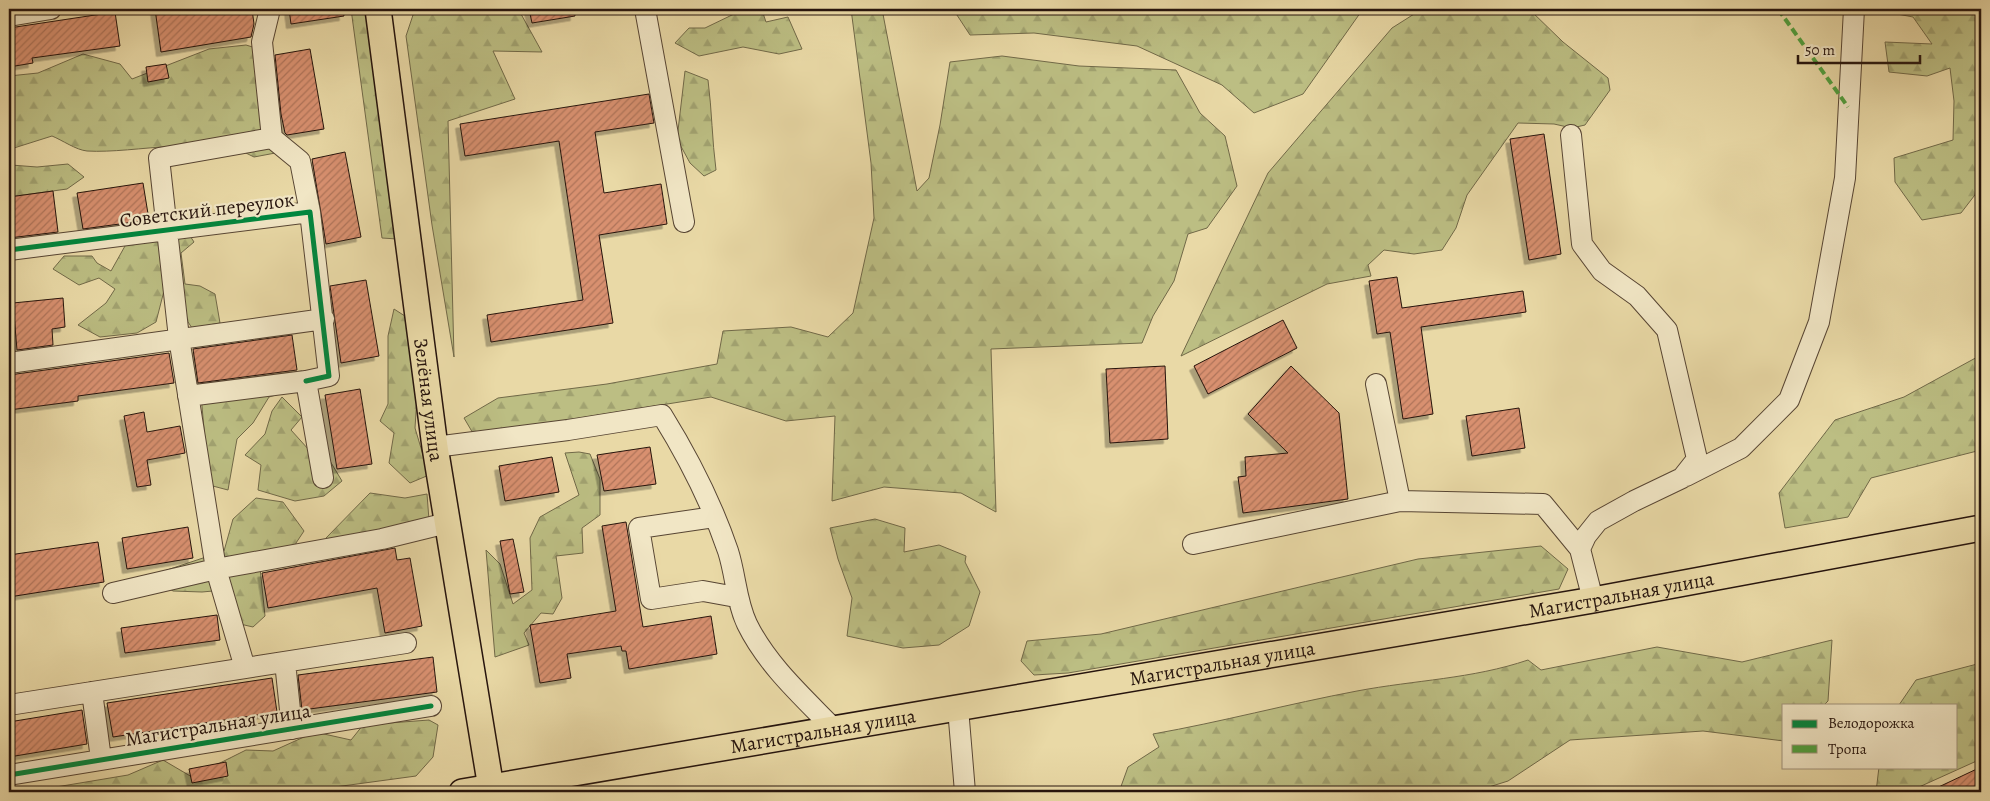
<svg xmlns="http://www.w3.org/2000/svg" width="1990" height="801" viewBox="0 0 1990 801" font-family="Alegreya,serif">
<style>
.forest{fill:url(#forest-firs);stroke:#716948}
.building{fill:url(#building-hatch);stroke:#26140d;filter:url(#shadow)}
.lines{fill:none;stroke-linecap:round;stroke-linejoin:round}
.minor-casing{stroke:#574533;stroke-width:22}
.major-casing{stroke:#26140d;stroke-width:28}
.minor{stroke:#f1e6c5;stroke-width:20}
.major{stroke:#e9d9a6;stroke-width:25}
.quiet{stroke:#50a03e;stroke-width:4;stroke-dasharray:8 4;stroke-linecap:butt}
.cycleway-casing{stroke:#f1e6c5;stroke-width:8}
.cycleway{stroke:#00873e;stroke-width:5}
.labels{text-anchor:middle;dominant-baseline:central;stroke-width:4.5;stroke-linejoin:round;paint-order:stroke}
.street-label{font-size:20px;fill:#26140d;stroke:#f1e6c5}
</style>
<defs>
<pattern id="forest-firs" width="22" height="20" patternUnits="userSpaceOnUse" patternTransform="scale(1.25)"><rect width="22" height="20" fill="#bcbe83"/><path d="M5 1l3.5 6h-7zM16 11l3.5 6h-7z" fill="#a1a270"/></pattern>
<pattern id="building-hatch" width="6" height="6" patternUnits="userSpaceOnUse" patternTransform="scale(1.25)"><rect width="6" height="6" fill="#d8906f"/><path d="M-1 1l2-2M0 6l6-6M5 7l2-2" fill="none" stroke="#af745a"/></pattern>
<filter id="shadow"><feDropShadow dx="-4.5" dy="4.5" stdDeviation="0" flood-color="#0004"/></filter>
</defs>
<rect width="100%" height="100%" fill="#e9d9a6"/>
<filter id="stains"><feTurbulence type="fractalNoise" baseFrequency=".004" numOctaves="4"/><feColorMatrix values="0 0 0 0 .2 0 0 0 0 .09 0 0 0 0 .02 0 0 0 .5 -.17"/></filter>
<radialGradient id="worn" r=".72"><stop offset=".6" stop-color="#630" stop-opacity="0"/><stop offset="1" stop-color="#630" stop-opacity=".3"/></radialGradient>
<path class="forest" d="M351,9H365L397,239L382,238Z
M415,9H521V14L542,52L493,51L515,99L448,121L454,357L432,225L406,36Z
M851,9H882L917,191L929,178L940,125L950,62L1002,56L1079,66L1176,70L1200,113L1225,136L1237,186L1207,228L1188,234L1174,281L1153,316L1142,343L991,349L996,512L961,493L884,487L832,501L835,416L786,421L711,397L474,435L464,418L498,398L607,384L717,364L723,331L791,327L828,337L853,313L874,218L871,163Z
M953,9H1363L1303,94L1254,113L1222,85L1137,46L1034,33L970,35Z
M1422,9H1529L1563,42L1608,78L1610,90L1585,125L1572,128L1554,124L1518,123L1467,195L1456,228L1442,250L1414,254L1384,250L1368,265L1371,276L1327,284L1181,356L1268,173L1392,28Z
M1871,9H1981V187L1961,213L1922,220L1895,182L1894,158L1953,140L1954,101L1950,68L1927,76L1889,72L1885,42L1932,44L1913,17Z
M762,10L766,22L788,17L802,49L779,54L743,47L699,56L675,43L689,28H705L734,14Z
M246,45L269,52L271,96L286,151L254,157C213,133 135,154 87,151C76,150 62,140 52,136L14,148L9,147V76L38,73L83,54L120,64L132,79L209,49Z
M685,71L708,80C712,111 712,140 716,170L704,176L690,163L677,139Z
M68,164L84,177L67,189L9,197L11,165L37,167Z
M181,222L194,242L181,253L185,284L200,286L215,294L220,323L192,328L165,287L156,322L137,333L100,337L78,325L106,303L115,289L99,278L79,285L53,269L64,256H92L97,263L111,271L125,246L149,225Z
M394,309L408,318L417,397L415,428L429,475L410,483L389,463L394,433L380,421L388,404V336Z
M1981,355V450L1871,478L1848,517L1785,528L1779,493L1835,420L1904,397Z
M302,371L303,387L269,397L253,423L237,439L228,490L209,485L200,384Z
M282,397L302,417L291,430L309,450L330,461L342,481L324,496L295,501L258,490L261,465L245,455L265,434L272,411Z
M579,452L590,454L600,479V515L582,528L583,553L556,556L562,598L553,614L541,613L524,633L529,645L495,657L486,550L500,564L513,604L532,590L530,538L540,517L579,495L565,453Z
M370,493L405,498L427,494L429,520L352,553L326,538Z
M256,498L283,502L304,531L296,543L295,560L260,568L265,616L253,627L227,621L224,590L202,592L173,591L149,576L224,551L233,519Z
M875,519L905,528L904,552L939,545L966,556L965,562L980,592L969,626L939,645L903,648L847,636L852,598L838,559L830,528Z
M1541,546L1568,569L1559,589L1068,673L1034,675L1021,661L1027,641L1101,634L1418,559Z
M1832,640L1828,701L1824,705H1784V741L1703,731L1570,740L1508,781L1473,792H1119L1128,767L1159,747L1153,734C1221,722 1288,704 1357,691C1415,680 1472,679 1528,660L1541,670L1657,647L1742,662Z
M1981,663V759L1908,792H1876L1879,767H1956V705H1899L1916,680Z
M429,720L438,725L433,757L416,776L298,792H26L128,775L163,760L192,777L246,750L273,751L315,732L351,740L363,725Z"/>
<path class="building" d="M155,9H252L254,24L251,37L161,52Z
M289,9H343L344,16L291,24Z
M529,9H574L575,16L532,23Z
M115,12L120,46L32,58L33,63L9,67V28Z
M310,49L324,129L287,135L285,133L281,114L275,55Z
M166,64L169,78L148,82L146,67Z
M649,94L654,123L595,132L604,193L661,184L667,224L599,235L613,323L491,342L487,315L583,300L559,141L465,156L460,124Z
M1544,134L1561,254L1529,260L1510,139Z
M345,152L361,237L326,244L312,159Z
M143,183L149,220L83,229L77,193Z
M53,191L58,232L9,238V197Z
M1397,277L1402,308L1523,291L1526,312L1421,327L1433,414L1403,419L1390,332L1377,334L1369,281Z
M366,280L379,356L341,363L330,286Z
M63,298L65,327L52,329L53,345L17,350L13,303Z
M1283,320L1297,348L1208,394L1194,366Z
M292,335L297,370L198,383L193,349Z
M169,353L174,383L78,396V401L9,410V375Z
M1165,366L1168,439L1110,443L1106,369Z
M1291,366L1339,413L1348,499L1243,513L1238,477L1246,476L1245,457L1288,453L1248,414Z
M360,389L372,464L337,469L325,395Z
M1519,408L1525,448L1472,456L1466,416Z
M144,412L147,432L180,426L185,453L147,460L151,485L137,487L124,416Z
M650,447L656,484L604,491L597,455Z
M552,457L559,492L505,501L499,466Z
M626,522L643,627L711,616L717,654L629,669L626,651H622L621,646L567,654L571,678L540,683L530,625L616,611L602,526Z
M188,527L193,558L127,569L122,538Z
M513,539L524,592L510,594L500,541Z
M98,542L104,582L9,597V555Z
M395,548L397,560L410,558L422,626L385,633L377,588L268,608L262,573Z
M217,615L220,640L125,653L121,628Z
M433,657L437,692L302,710L298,675Z
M272,678L277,712L113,737L107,703Z
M82,710L87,744L9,757V722Z
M226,762L228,776L192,783L189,769Z
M1981,767V792H1928Z"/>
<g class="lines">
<g class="minor-casing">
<path id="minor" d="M270,9L262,42L272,138L300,161L310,212
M645,9L684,222
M9,16L51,9
M1571,135L1582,244L1602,271L1637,296L1667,330L1697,459L1682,478L1634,501L1598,521L1586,536L1580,549L1593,600
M9,250L310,212L329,376L306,381
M9,363L324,319
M1376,384L1400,501L1543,504L1580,549
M188,396L306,381L323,478
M435,447L568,430L662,415C688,457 712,504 728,551C736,576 736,601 747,624C767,665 803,697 834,729
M1686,476L1741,448L1789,400L1819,322L1845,178L1854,9
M714,517L639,528L651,599L703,591L736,597
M1193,544L1400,501
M113,593L216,569L179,338L159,158L272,138
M285,662L292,729
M245,668L216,569L382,539L447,523
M92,692L101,759
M9,705L406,643
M958,708L965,792
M9,775L431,706"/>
</g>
<g class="major-casing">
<g id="major">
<path id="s1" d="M378,9L435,447L491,788"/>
<path id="s2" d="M462,792L1593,600L1981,528"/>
</g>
</g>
<use href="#minor" class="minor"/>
<use href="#major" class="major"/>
<path class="quiet" d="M1778,9L1848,107"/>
<g class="cycleway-casing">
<path id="cycleway" d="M9,250L310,212L329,376L306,381
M9,775L431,706"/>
</g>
<use href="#cycleway" class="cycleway"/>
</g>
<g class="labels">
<g class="street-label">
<text transform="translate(207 210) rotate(-7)">Советский переулок</text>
<text stroke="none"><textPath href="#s1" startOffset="394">Зелёная улица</textPath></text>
<text stroke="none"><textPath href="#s2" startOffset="1176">Магистральная улица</textPath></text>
<text stroke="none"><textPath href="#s2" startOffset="771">Магистральная улица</textPath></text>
<text transform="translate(218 725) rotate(-9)">Магистральная улица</text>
<text stroke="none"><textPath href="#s2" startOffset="366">Магистральная улица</textPath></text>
</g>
</g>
<rect width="1990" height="801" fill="none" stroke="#e9d9a6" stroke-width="30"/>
<rect x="10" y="10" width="1970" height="781" fill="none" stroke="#26140d" stroke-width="2.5"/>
<rect x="15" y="15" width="1960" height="771" fill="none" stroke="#26140d"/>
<rect x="1782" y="704" width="175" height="65" fill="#f1e6c5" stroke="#a0927b"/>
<rect x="1792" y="720" width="25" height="8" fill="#00873e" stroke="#a0927b"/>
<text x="1828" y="728" font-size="15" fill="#26140d">Велодорожка</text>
<rect x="1792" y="745" width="25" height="8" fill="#50a03e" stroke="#a0927b"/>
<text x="1828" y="754" font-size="15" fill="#26140d">Тропа</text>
<path d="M1798 55v8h122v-8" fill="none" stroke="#26140d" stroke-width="2.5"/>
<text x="1805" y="55" font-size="15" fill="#26140d" stroke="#f1e6c5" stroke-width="4" paint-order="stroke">50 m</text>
<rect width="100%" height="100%" filter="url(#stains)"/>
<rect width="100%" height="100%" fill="url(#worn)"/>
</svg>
